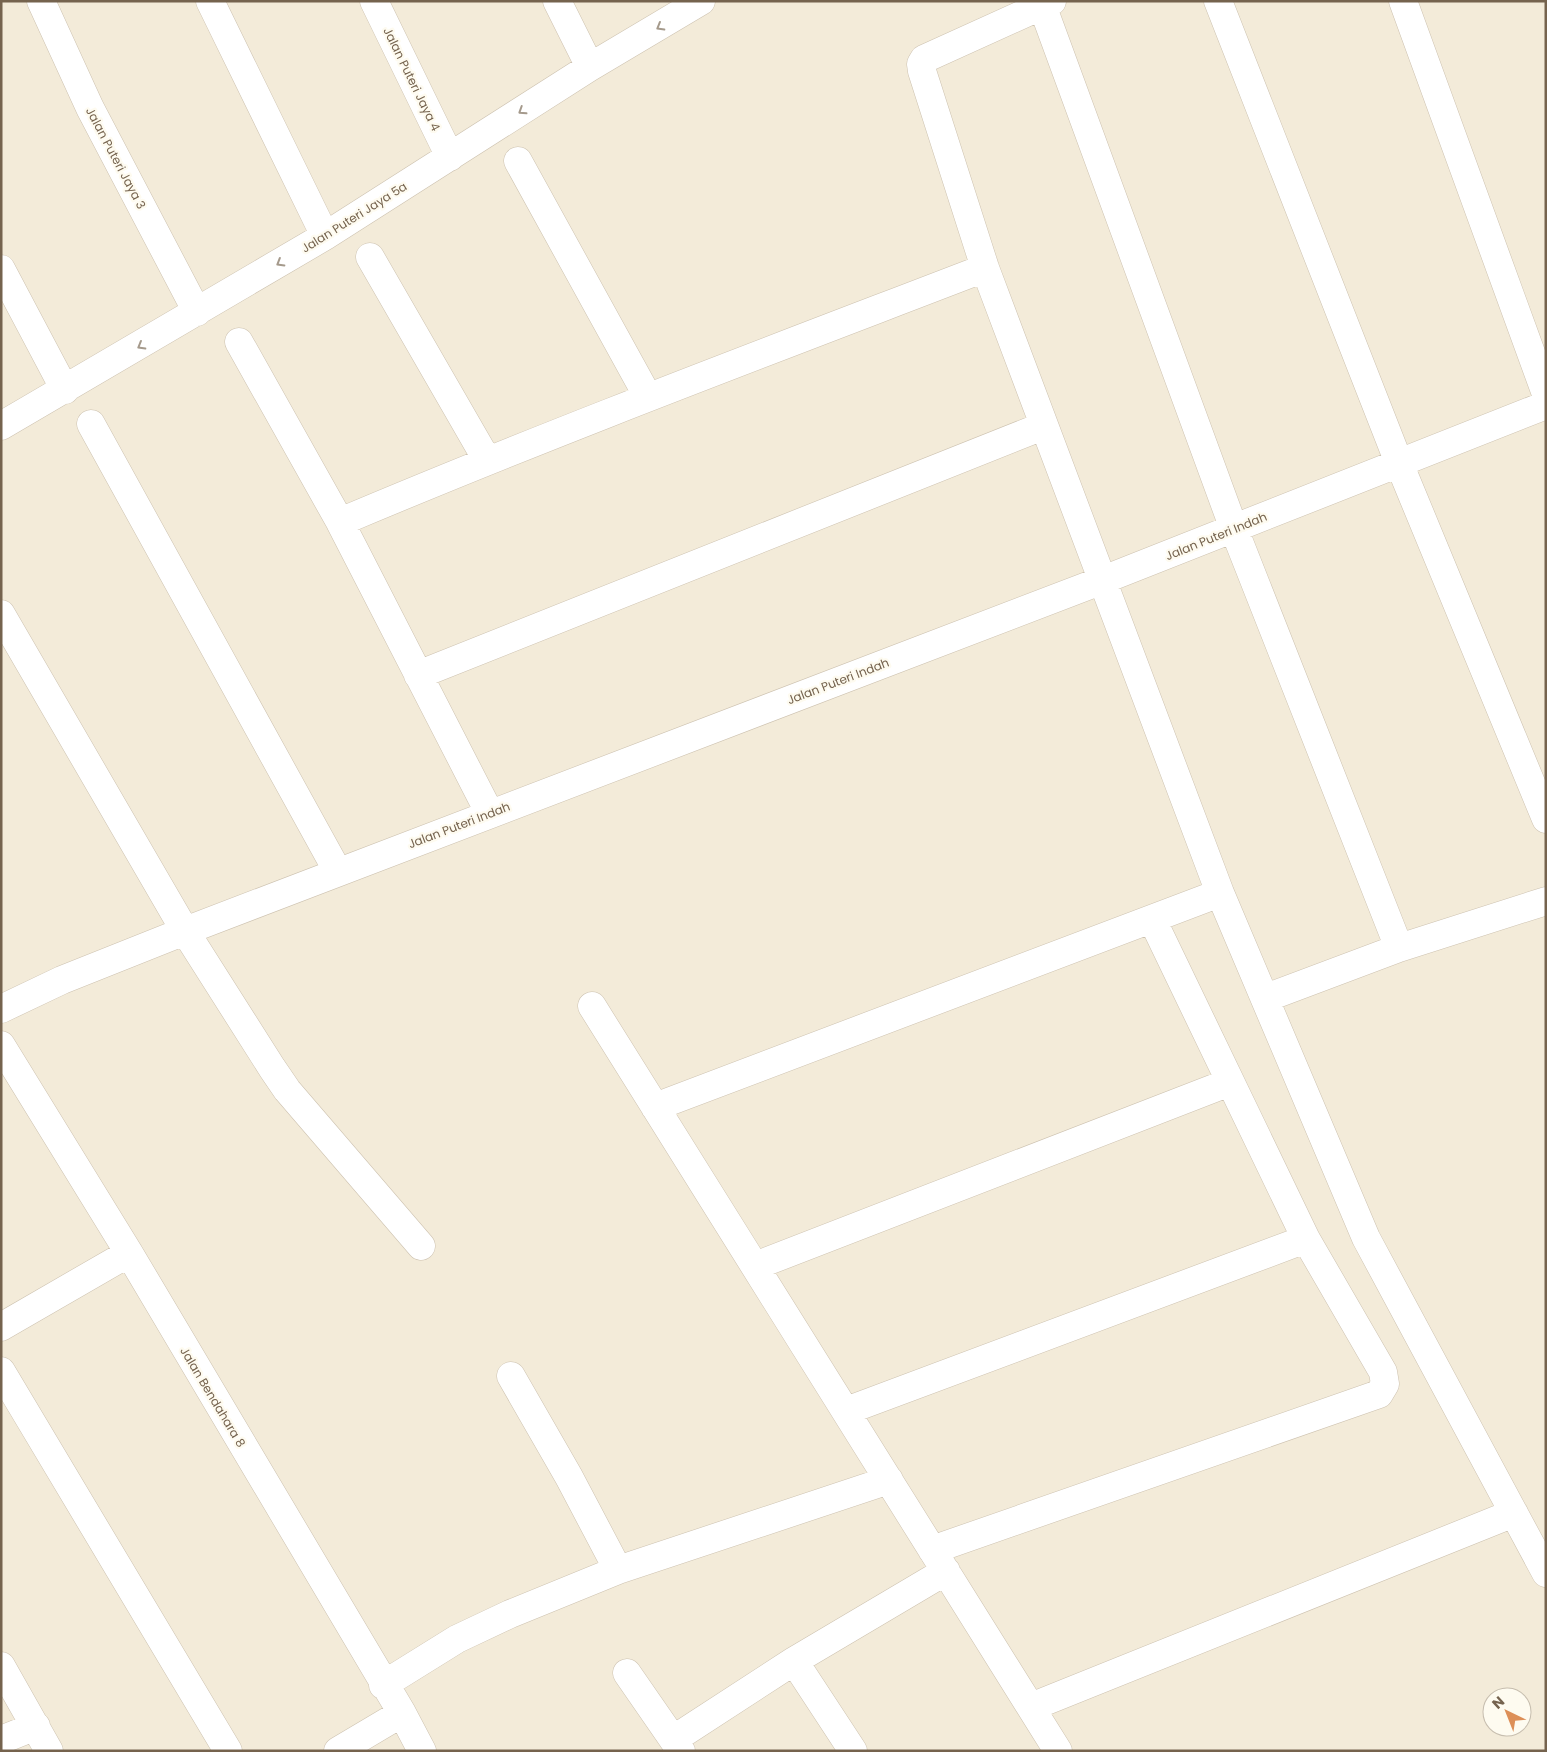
<svg xmlns="http://www.w3.org/2000/svg" width="1547" height="1752" viewBox="0 0 1547 1752" font-family="Poppins,sans-serif">
<style>
.residential{fill:#f3ebd9;fill-rule:evenodd}
.lines{fill:none;stroke-linecap:round;stroke-linejoin:round}
.minor-casing{stroke:#cdc2b0;stroke-width:29}
.minor{stroke:#fff;stroke-width:28}
.oneway{stroke:#a59a8c}
.labels{text-anchor:middle;dominant-baseline:central;stroke-width:4.5;stroke-linejoin:round;paint-order:stroke}
.street-label{font-size:12px;fill:#75634e;stroke:#fefbf0}
</style>
<rect width="100%" height="100%" fill="#fbf8ea"/>
<path class="residential" d="M1,1H1546V1751H1ZM1492,1697H1522V1727H1492Z"/>
<g class="lines">
<g class="minor-casing">
<path id="minor" d="M41,1L90,108L197,312
M210,1L325,236
M374,1L450,157
M557,1L590,67
M1052,1L924,59L921,64L922,71L985,268L1220,893L1366,1238L1546,1573
M1218,1L1399,463L1546,819
M1403,1L1546,394
M1042,5L1234,529L1399,948
M518,161L648,397
M370,257L487,460
M1,269L65,390
M239,342L340,522L490,814
M91,424L338,872
M1,426L325,236L590,67L701,1
M340,522C553,432 769,351 985,268
M1,614L185,931L272,1068L287,1090L421,1246
M418,675L1043,426
M1266,998L1399,948L1546,901
M592,1006L1058,1751
M1,1009L62,980L185,931L1103,580L1546,405
M1,1045L129,1253L402,1713L422,1751
M655,1107L1220,893
M755,1266L1230,1082
M1,1327L129,1253
M1,1371L228,1751
M511,1376L569,1477L618,1570
M846,1411L1306,1239
M932,1550L1379,1394L1385,1384L1383,1372L1306,1239L1152,919
M794,1661L853,1751
M1,1666L49,1751
M627,1673L681,1751
M383,1685L457,1639L510,1614L618,1570L889,1480
M1031,1707L1514,1513
M674,1739L794,1661L946,1571
M1,1740L36,1726
M338,1751L402,1713"/>
</g>
<use href="#minor" class="minor"/>
</g>
<defs><path id="oneway-chevron" d="M-2-3.5L2.5 0L-2 3.5" fill="none" stroke-width="1.6" stroke-linecap="round" stroke-linejoin="round" transform="scale(1.25)"/></defs>
<g class="oneway">
<use href="#oneway-chevron" transform="translate(660 27) rotate(150)"/>
<use href="#oneway-chevron" transform="translate(522 111) rotate(147)"/>
<use href="#oneway-chevron" transform="translate(280 263) rotate(149)"/>
<use href="#oneway-chevron" transform="translate(141 346) rotate(150)"/>
</g>
<g class="labels">
<g class="street-label">
<text transform="translate(412 79) rotate(64)">Jalan Puteri Jaya 4</text>
<text transform="translate(116 158) rotate(62)">Jalan Puteri Jaya 3</text>
<text transform="translate(354 217) rotate(-32)">Jalan Puteri Jaya 5a</text>
<text transform="translate(1216 536) rotate(-22)">Jalan Puteri Indah</text>
<text transform="translate(838 681) rotate(-21)">Jalan Puteri Indah</text>
<text transform="translate(459 825) rotate(-21)">Jalan Puteri Indah</text>
<text transform="translate(213 1397) rotate(59)">Jalan Bendahara 8</text>
</g>
</g>
<rect width="1547" height="1752" fill="none" stroke="#75634e" stroke-width="5"/>
<g transform="translate(1507 1712) rotate(317)"><circle r="24" fill="#fefbf0" stroke="#c7beaf"/>
<path d="M0-4L9 19L0 12L-9 19Z" fill="#dd8f57"/>
<text y="-8" font-size="14" font-weight="bold" text-anchor="middle" fill="#75634e">N</text>
</g>
</svg>
